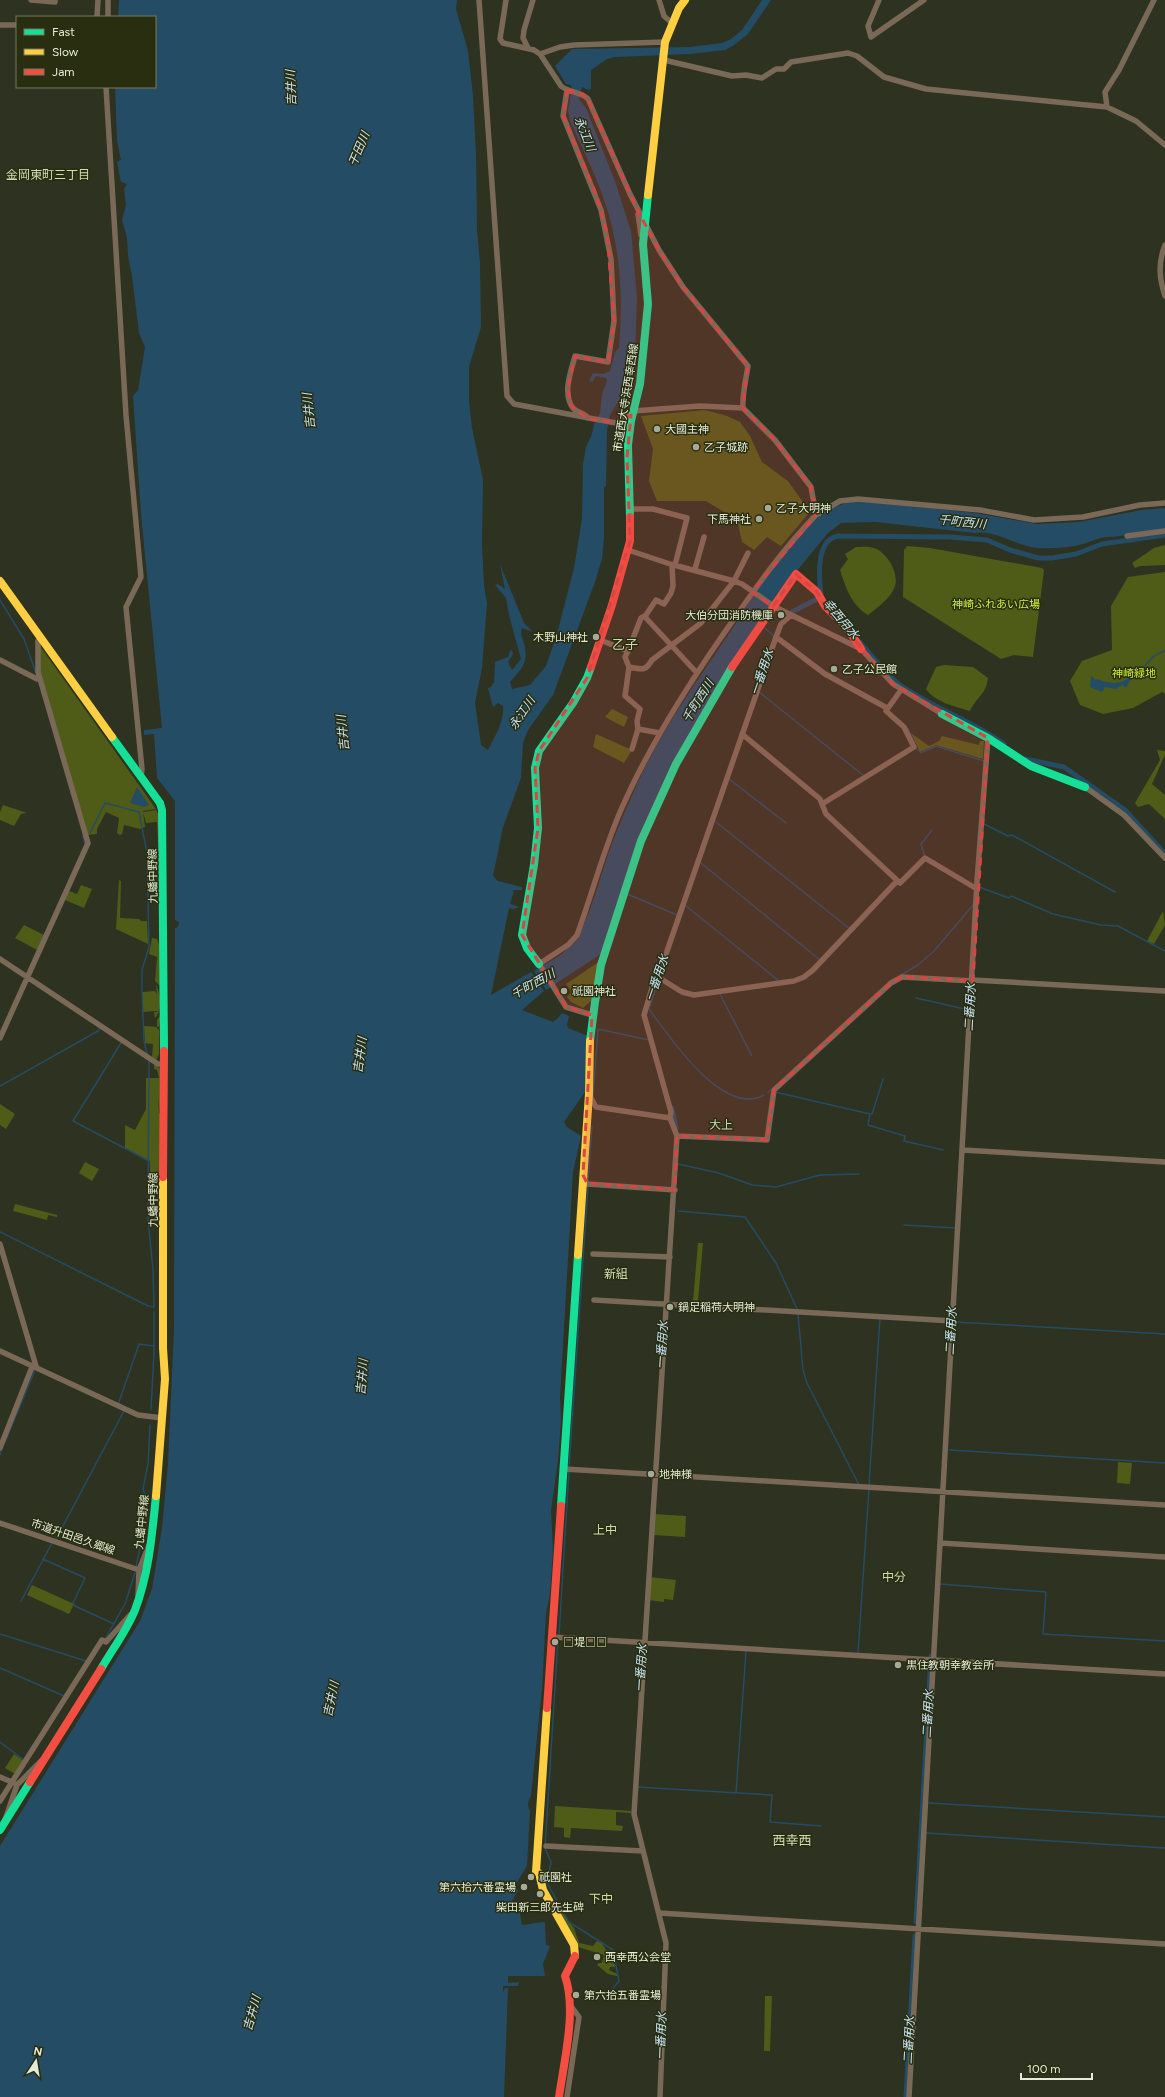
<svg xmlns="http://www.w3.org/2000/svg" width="1165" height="2097" viewBox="0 0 1165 2097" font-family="Figtree,'Noto Sans JP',sans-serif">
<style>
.green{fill:#4f5c17}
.water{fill:#254c65}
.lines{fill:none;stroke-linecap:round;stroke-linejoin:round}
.stream{stroke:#254c65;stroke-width:1.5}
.canal{stroke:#254c65;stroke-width:5}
.street{stroke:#7a6957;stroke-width:5.5}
.fast{stroke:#16e098;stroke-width:8}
.slow{stroke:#ffcf43;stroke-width:8}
.jam{stroke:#f24e42;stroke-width:8}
.marked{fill:#d84542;fill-opacity:0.2;stroke:#d84542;stroke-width:3;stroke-dasharray:8 5;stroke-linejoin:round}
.poi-dot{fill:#a6aa98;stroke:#282e0f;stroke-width:1.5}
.labels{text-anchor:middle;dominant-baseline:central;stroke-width:3;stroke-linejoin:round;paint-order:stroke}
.street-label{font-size:11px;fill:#e6ebd8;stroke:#282e0f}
.poi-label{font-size:11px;fill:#e6ebd8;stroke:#282e0f;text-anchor:start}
.park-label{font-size:11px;fill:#cef037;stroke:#282e0f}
.water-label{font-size:12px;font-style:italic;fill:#c6e1f5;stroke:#282e0f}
.neighbourhood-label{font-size:12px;fill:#d0dab5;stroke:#282e0f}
.quarter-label{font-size:13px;fill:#d0dab5;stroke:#282e0f}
</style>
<rect width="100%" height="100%" fill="#2e3221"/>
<path class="green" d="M705,410L727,416L740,422L750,436L762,462L788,481L810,512L781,546L767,537L754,550L742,542L737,520L706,501H657L649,481L653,449L641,416Z
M1165,545V565L1140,566L1135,568L1132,563L1154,548Z
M907,546L930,548L1042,568L1044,570L1033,657L1014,655L1001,659L903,597L904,550Z
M856,547C861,547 869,546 874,548C887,552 899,573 895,586C892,597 877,608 868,615C851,605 846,588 840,570L848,559L845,554Z
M1165,572V694L1162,692L1133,708L1103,714L1080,705L1070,681L1082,661L1112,650L1111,606L1128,577Z
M40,646L156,809L143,811L145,827L140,829L124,825L122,834L120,835L117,833L119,818L106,812L97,829V834L88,835L39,670Z
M944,665L973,667L988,678C986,695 977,696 970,711C957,707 934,702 926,689L936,667Z
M612,709L628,717L624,727L605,717Z
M911,733L929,746L939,741L942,736L979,745L980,741H984L983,759L936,745L920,752Z
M596,734L632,750L624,763L593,747Z
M1157,750L1165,751V755L1152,784L1165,795V819L1149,804L1138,807L1135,803L1160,760Z
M3,805L27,813L21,814L14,826L0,820V812Z
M156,810L158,814L159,812L162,851L158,842L157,822L146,823L143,812Z
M119,880L121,881L120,918L139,919L141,921H147L148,944L116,929Z
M81,885L92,889L84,908L65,900L69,891L77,894Z
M1163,911L1165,925L1154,944L1147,941Z
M24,925L44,935L37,950L15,938Z
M152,938L157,939C164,953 158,973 162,988L155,981L157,957L149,954Z
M600,961L591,1001L583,1008L571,1002L567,997L572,992L566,984Z
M156,985C161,993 162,1011 155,1018L154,1012H157V1011L143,1012L142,992L155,991L157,994Z
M161,1015L159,1027H156L159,1030V1054L156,1060L152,1058L153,1044L145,1043L144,1026L157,1027V1020Z
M154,1064L161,1069L160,1112L158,1097L159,1113L161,1114L160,1181L158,1184L150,1183V1161L125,1148V1125L135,1130L146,1109V1078H159L157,1070L154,1069Z
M0,1104L15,1114L6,1129L0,1125Z
M85,1162L99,1169L92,1181L79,1173Z
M15,1204L57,1215V1217L48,1215L47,1220L13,1211Z
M698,1243H703L698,1301L700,1304L693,1301Z
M1118,1462L1132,1463L1130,1484L1117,1483Z
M654,1514L686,1516L685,1537L653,1535Z
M650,1577L676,1580L673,1600L664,1599V1602L649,1600Z
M32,1585L74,1604L69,1614L27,1595Z
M14,1754L24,1761L15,1774L5,1768Z
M555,1806L631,1811V1813L616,1812V1825L623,1826L622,1831L571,1828L570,1838L564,1837V1828L554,1827Z
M562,1912L574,1928L579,1943L593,1946L597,1941L601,1942L606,1950L612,1951L613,1954H609V1958L614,1959L615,1967H610L609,1970L617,1974V1976L608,1974L597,1965L599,1963H602L604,1955L578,1947L559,1913Z
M765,1996H772L770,2051H764Z"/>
<path class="water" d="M119,0H457L456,9L468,51L473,96L476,155L477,230L480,263L481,327L469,367V401L472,428L483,480L482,544L484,585L487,603L482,668L475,703L481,745L488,750C495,736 504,722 503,706L498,703L493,707L488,688L491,687L494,682L495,662L508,657L511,649L513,654L508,662L512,670L521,659L509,615L506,598L495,585L498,584L505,589L500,564L524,623L533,632L522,628C520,634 522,638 524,643C529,663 522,668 510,682L512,689L530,685L546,666L557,634L574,568L582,519L583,464L586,447L592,434L594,424L600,413L602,394L607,381L606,378L596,376L592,382L589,381L593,373L603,374L610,371L615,352L619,348C623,299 621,249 605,203C596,175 582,148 570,121L568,110L572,88L571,85L566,84L555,66L572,49L690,47L722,43L731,39L742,30L762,0H771L748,34L734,45L725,50L690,54L615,57L607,59L591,70V89L588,90L582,87L579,99L586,108L615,181L631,231L637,297L635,363L620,399L610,415L607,430L606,486L604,487V538L602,559L595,582L553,695L528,730L523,743L521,778L503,827L493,876L498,881L522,887V890H512L514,891L510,904L519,907L514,909L509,908L491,995L531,972L544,991L522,1010L553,1022L558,1018L562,1013L569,1016L567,1025L568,1028L588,1036L585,1092L564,1122L567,1127L581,1136L573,1172L560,1397L561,1420L558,1461L551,1510L553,1549L550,1594L546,1613L542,1689L531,1796C528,1800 527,1806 530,1811L527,1866L516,1884L518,1891L509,1905L510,1908L518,1901L522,1925L543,1922L545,1923L546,1945L550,1946L543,1964L545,1976H508V1983L519,1982L518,1986H503V1992L505,1988H508L504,2097H0V2025L318,2093L0,2025V1846L140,1621L152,1589L162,1528L168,1464L174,1329L175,928L178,927L179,922L175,920V801L157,778L154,734L144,735V730L162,728L141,514L133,396L138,390L145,347L139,333L132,276L128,256L127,238L122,220L126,205L124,189L127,184L121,182L117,162L121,160L117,140L115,87H155V17H118Z
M859,501L975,513L1037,524L1079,522L1141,510L1165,508V529L1113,537C1103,536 1093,541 1083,544C1069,548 1052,549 1037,548C1018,546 993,529 975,533L875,522L841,523L828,533L796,572L665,780L601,954L546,990L534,971C544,964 561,957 569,947C589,923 596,890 606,861C615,833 627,807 639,780C663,728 696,683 728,635C754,596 780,552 815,520C828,508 842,503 859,501Z
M1091,676L1096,680L1097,679C1108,683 1120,686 1129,677L1131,679L1126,688L1122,685L1116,689L1105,687L1102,692L1090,687Z
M137,787L149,805L144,807L130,803Z"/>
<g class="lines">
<path class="stream" d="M827,540L828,541
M0,600L24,639L36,673
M765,628L774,636
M1130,678C1147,671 1147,655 1165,651
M759,692L864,776
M908,729L913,740
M916,748L921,753L936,746L984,761
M729,779L786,823
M716,822L850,929
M984,824L1008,836L1012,835L1115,892
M90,833L105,803L139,812L147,853L149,947L142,970V992L144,1041L147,1054
M83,836L85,844
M925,857L921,844L932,830
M701,863L820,960
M979,887L1009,898L1011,896L1053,914L1101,925L1118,926L1165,951
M627,894L677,915
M686,906L779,981
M901,975L918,965L934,951L973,905
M655,983L657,984L649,1009C669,1036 723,1118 764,1095
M720,994L752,1056
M916,998L969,1010
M121,1043L73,1121L149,1161
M883,1079L872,1114H870L868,1125L905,1136L904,1141L943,1150
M0,1086L98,1031L100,1028
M768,1092L771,1090
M775,1092L870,1114
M593,1098L598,1029L649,1040
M678,1164L719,1173L752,1185L776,1187L820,1175L859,1174
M588,1182L592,1126
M678,1211L745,1217L776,1263L798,1311
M904,1225L956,1228
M0,1232L148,1306L154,1307L153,1270L148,1219L149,1062
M798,1314L803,1370L807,1383L859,1485
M955,1322L1165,1334
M118,1405L139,1344L154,1346
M151,1409L154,1353V1312
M5,1442L35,1370
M949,1450L1165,1463
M0,1455L2,1449
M569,1468L588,1186
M869,1485L880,1318
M56,1539L124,1411
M43,1559L85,1578L73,1603L75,1606L114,1624
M136,1567L141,1542L146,1498L143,1489L148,1464L150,1425
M940,1584L1046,1592L1043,1634L1165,1641
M21,1601L52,1543
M0,1634L86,1661
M559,1635L569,1471
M105,1639L125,1604L135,1573
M558,1639L545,1848L551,1862L547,1883L569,1922L613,1950L619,1981L605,1998
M858,1653L869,1489
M0,1668L64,1696
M0,1742L24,1760
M637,1787L772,1795L770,1822L821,1826
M736,1793L746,1651
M929,1803L1165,1817
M926,1833L1165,1848"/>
<path class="canal" d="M821,595C819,579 815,540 838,536L950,537L987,540L1010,550L1038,558H1052L1076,554L1102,544L1165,535
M792,612L815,600
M860,642C871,655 887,675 900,685C933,708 971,720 1004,744
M1025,759L1064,767L1125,810L1165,854
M672,1108L676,1128
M916,1922L931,1656
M906,2097L915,1936"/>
<path class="street" d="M31,0L55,2V0
M479,0L507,396L514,404L616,423L633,411L700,406L743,408
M506,0L500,39L503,43L534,50L540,54L561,86C569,93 580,91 588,99L630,194L659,250L683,287L748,366C746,380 742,394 743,408L775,440L811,487L816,515C779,553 750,596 720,639C682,694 647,750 620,812C603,852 592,894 577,935L568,945L539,964L566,1007L592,1015
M659,0L664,16L672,23
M879,0L868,26L871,37L924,0
M97,17L98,0
M108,17V0
M0,25H17
M528,48L523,38L524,30L533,0
M540,54L560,47L574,45L665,42
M663,58L668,61L732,76L746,75L762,78L776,69H784L791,62L848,53L857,56L884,77L926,89L1107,107L1136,121L1165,145
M106,87L126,415L141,577L126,607L142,769L141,778
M567,90L563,116L601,210L611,259L614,321L608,362L575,356C571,371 562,394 573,408C577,413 585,413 588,418
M1107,107L1105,92L1119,70L1154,0
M638,214L641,235
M1165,245C1158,263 1159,278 1165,296
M631,509H653L687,518L675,565
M816,515L840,501L858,499L980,510L1034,520L1083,517L1140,505L1165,503
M1127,536L1165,531
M628,550L670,564L734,581L742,584L772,605
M695,569L704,537
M773,606L861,649L893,684L942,714
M646,615V618L697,673
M776,637L825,674L887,708
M600,640L628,651L625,657L629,667
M628,651L641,618L646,615L656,600L664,604L671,593L673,586L672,565
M0,660L37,679L40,678
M660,733L638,729L637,721L640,709L625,696L629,667C642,669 645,672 652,660L701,623L734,581L748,553
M742,734L820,799L826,814L900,883L925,858L977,889
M632,749L638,729
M1085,787L1124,815L1165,858
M822,804L914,747L904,727L886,711L901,690
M0,959L158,1064H163
M658,977L682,992L694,995L794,981L804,977L813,970L897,881
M973,980L1165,991
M0,1038L88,843L38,672V641L40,638
M590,1096L596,1107L670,1118
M677,1136L767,1140L774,1090L891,983L902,977L973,981
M963,1150L1165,1162
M584,1179L587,1184L675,1190
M0,1244L36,1366
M593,1254L670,1257
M594,1300L953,1321
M0,1351L138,1415L162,1418
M0,1448L32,1367
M564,1469L1165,1505
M0,1523L139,1570
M940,1543L1165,1557
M138,1595L139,1570L149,1545
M552,1637L1165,1674
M0,1777L14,1783
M0,1801L102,1640L106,1642L130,1615
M5,1820L17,1785L42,1760
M546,1846L643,1851
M659,1913L1165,1944
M567,2097L579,2017L571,2006
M660,2097L666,1943L634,1814L677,1136L670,1118L671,1112L644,1015L654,981L658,977L776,637L781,624L791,615
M909,2097L977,881L988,738"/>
<path class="fast" d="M630,517L628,445L631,421L640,384L648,304L643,244L648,195
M942,714L988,738L1031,766L1085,787
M112,737L160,803L162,810L164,1051
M539,964L527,948L522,935L534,865L538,828L535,768L539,751L573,703L587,678L591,667
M590,1041L595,1002L601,965L641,841L676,764L732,667
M561,1506L578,1255
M101,1669C112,1650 127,1630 135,1610C149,1573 152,1535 156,1496
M0,1830L30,1782"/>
<path class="slow" d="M648,195L665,42L679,8L685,0
M0,581L112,737
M578,1255L589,1094L590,1041
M156,1496L165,1379L163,1348V1177
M547,1708L536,1872L539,1873L543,1890L574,1945L575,1956"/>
<path class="jam" d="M591,667L612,605L630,541V517
M732,667L796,574L817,592L825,606L846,626L861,649
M163,1177L164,1051
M547,1708L561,1506
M30,1782L101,1669
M559,2097C564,2061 577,2010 565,1976L575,1956"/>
</g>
<path class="marked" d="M567,90L583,94L590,103L638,211L659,250L683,287L748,366L743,408L775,440L811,487L816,515L752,592L773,606L796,574L817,592L825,606L893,684L988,738L973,981L902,977L891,983L774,1090L767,1140L677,1136L675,1190L587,1183L583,1175L592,1015L566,1007L522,935L538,828L535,768L539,751L587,678L630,541L627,457L631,415L616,423L588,419L571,406L568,388L575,356L608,362L614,321L607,233L596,194L563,116Z"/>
<g class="poi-dot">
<circle cx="657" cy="429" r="4"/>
<circle cx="696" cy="447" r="4"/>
<circle cx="768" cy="508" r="4"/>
<circle cx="759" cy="519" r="4"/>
<circle cx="781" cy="615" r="4"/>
<circle cx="596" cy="637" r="4"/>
<circle cx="834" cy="669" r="4"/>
<circle cx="564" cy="991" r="4"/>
<circle cx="670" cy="1307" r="4"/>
<circle cx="651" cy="1474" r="4"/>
<circle cx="555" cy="1642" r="4"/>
<circle cx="898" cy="1665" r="4"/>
<circle cx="531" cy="1877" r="4"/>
<circle cx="524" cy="1887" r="4"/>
<circle cx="540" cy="1894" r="4"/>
<circle cx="597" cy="1957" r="4"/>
<circle cx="576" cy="1995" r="4"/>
</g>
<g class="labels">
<g class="street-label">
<text transform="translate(626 398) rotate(-81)">市道西大寺浜西幸西線</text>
<text transform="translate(153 876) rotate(-91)">九蟠中野線</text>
<text transform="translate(153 1200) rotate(-90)">九蟠中野線</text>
<text transform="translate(142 1522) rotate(-84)">九蟠中野線</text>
<text transform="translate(73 1537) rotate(19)">市道升田邑久郷線</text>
</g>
<g class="poi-label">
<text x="665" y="429">大國主神</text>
<text x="704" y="447">乙子城跡</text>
<text x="776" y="508">乙子大明神</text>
<text x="751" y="519" text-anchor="end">下馬神社</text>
<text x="773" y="615" text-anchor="end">大伯分団消防機庫</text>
<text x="588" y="637" text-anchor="end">木野山神社</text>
<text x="842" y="669">乙子公民館</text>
<text x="572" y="991">祇園神社</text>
<text x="678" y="1307">鍋足稲荷大明神</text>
<text x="659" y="1474">地神様</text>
<text x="563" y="1642">□堤□□</text>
<text x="906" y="1665">黒住教朝幸教会所</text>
<text x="539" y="1877">祇園社</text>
<text x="516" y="1887" text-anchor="end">第六拾六番霊場</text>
<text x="540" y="1907" text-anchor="middle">柴田新三郎先生碑</text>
<text x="605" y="1957">西幸西公会堂</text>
<text x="584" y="1995">第六拾五番霊場</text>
</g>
<g class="park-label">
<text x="996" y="604">神崎ふれあい広場</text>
<text x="1134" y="673">神崎緑地</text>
</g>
<g class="water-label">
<text transform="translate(291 88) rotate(-92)">吉井川</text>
<text transform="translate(585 134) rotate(68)">永江川</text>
<text transform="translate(359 149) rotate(-67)">干田川</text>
<text transform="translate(309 411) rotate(-96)">吉井川</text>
<text transform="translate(962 522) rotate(6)">千町西川</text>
<text transform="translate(841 619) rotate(50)">幸西用水</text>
<text transform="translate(762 672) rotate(-71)">一番用水</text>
<text transform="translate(698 701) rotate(-58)">千町西川</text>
<text transform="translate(522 713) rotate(-56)">永江川</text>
<text transform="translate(343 733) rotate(-96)">吉井川</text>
<text transform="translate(657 978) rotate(-71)">一番用水</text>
<text transform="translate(533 984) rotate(-29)">千町西川</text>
<text transform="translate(970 1007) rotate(-87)">二番用水</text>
<text transform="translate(360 1055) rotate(-82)">吉井川</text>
<text transform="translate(951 1331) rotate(-87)">二番用水</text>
<text transform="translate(662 1345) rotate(-86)">一番用水</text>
<text transform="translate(362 1377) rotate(-85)">吉井川</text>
<text transform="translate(641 1668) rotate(-86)">一番用水</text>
<text transform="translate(331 1699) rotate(-78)">吉井川</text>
<text transform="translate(928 1714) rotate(-87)">二番用水</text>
<text transform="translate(252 2013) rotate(-74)">吉井川</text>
<text transform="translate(661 2036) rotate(-88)">一番用水</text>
<text transform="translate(909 2040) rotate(-87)">二番用水</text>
</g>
<g class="neighbourhood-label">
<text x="48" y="175">金岡東町三丁目</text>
<text x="721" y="1125">大上</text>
<text x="616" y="1274">新組</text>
<text x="605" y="1530">上中</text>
<text x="894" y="1577">中分</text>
<text x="601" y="1899">下中</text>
</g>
<g class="quarter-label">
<text x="625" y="644">乙子</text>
<text x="792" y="1840">西幸西</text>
</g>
</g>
<rect x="16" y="16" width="140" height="72" fill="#282e0f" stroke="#747a5f"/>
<rect x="24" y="29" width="20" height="6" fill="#16e098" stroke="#747a5f"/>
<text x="52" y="36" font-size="12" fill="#e6ebd8">Fast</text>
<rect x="24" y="49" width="20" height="6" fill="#ffcf43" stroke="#747a5f"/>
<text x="52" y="56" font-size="12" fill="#e6ebd8">Slow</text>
<rect x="24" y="69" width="20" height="6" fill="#f24e42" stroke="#747a5f"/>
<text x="52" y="76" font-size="12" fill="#e6ebd8">Jam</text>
<g transform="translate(36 2061) rotate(12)" stroke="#282e0f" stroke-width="3" paint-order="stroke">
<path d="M0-3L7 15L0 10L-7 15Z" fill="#e6ebd8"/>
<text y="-6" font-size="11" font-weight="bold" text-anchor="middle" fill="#e6ebd8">N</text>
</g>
<path d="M1021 2073v6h71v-6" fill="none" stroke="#e6ebd8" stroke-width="2"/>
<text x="1027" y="2073" font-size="12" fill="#e6ebd8" stroke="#282e0f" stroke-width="3" paint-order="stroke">100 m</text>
</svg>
